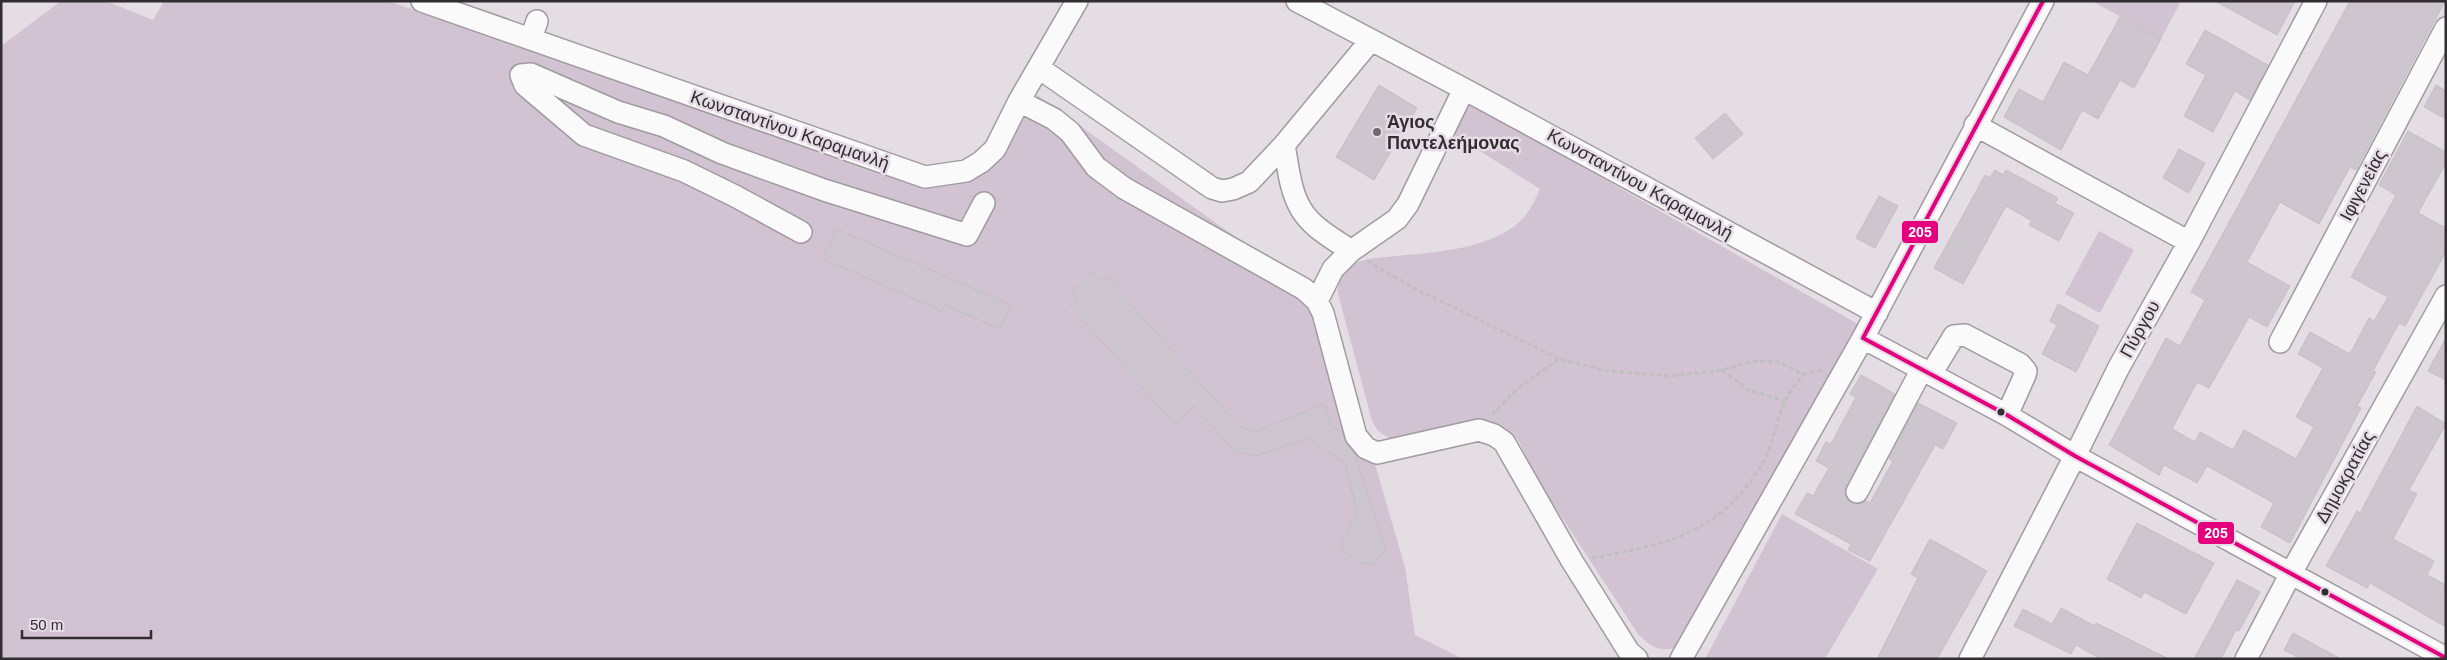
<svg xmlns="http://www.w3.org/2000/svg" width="2447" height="660" viewBox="0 0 2447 660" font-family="Helvetica,sans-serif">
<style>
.green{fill:#d2c3d3}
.building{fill:#cec6ce;stroke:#c3bfc3}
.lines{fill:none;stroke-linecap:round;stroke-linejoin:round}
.minor-casing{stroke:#9f9b9f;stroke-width:24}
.path{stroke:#c1bfc1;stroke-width:3;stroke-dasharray:5 2.5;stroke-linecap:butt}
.minor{stroke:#fbfafb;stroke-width:21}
.bus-1-casing{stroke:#e6dce6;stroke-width:8}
.bus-1{stroke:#e5007d;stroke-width:4}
.poi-dot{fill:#706b70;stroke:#e6dce6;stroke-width:2}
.bus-dot{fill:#312d31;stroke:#e6dce6;stroke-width:2}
.labels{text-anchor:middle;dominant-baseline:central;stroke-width:5;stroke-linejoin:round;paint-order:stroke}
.poi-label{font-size:18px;font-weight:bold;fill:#312d31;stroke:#e6dce6;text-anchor:start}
.street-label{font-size:18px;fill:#312d31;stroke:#e6dce6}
.line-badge{stroke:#e6dce6;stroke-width:2}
.badge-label{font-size:14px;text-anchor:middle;font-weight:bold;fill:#fff}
</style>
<rect width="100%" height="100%" fill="#e4dee4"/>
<path class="green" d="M61,1H106L153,20L164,1H388L929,188L969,181L1009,145L1037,95L1328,303L1405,567L1415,635L1463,659H1V46Z
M2092,1H2181L2161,39Z
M1469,102L1858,324L1680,647C1659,652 1653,649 1638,634L1540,484L1518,440L1507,429L1496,423L1480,421L1389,438L1378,431L1372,421L1338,294L1339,273C1361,257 1370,259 1396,256C1436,252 1498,249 1525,216C1531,208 1536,198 1540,189L1450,132Z
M2099,231L2134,250L2100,313L2065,294Z
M1782,514L1878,569L1825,659H1705Z"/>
<path class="building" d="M2215,1H2295L2277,35Z
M2350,1H2445L2356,170L2350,167L2319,224L2280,202L2247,262L2290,286L2267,327L2249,317L2209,388L2197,382L2172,429L2195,442L2200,432L2233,450L2244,430L2296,459L2314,427L2296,417L2323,368L2298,354L2310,332L2350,354L2369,318L2374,321L2388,297L2351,277L2396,195L2379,185L2408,131L2446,152V163L2418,213L2446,228V252L2405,326L2399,323L2373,371L2376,372L2357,406L2361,408L2290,543L2261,527L2274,503L2207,466L2197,483L2164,465L2159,475L2109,445L2166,338L2180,346L2205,300L2191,292Z
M2120,17L2161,39L2134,88L2120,80L2098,119L2082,110L2061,150L2004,117L2019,89L2043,102L2064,62L2088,75Z
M2205,30L2268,65L2250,100L2235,91L2213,132L2184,116L2206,75L2186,64Z
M1379,85L1417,108L1374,180L1336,157Z
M2436,85L2446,91V119L2424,107Z
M1725,113L1743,134L1713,159L1695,138Z
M2179,149L2205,163L2189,193L2163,178Z
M1995,170L2003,175L2006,170L2058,198L2055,203L2074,213L2059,241L2029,225L2032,221L2006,206L1963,284L1934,268L1985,175L1990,178Z
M1879,196L1898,206L1875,248L1856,238Z
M836,229L1011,305L1000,329L945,305L942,311L823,259Z
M1093,273L1101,282L1107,277L1238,426L1255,432L1324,404L1333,427L1342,432L1346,444L1355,455L1386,550L1373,564L1359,563L1340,547L1357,512L1345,463L1308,438L1256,456L1235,451L1194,406L1174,424L1070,305L1077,299L1071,292Z
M2058,304L2099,326L2076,372L2042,354L2057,325L2050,321Z
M2446,338V380L2428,371Z
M1861,375L1895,394L1846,486V498L1852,503L1858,504L1865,501L1870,503L1893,461L1889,459L1918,403L1957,423L1943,449L1935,445L1870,561L1848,550L1851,544L1795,514L1807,493L1813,496L1829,468L1816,461L1826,442L1831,444L1856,397L1850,394Z
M2417,406L2446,424L2409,490L2417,494L2393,539L2434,561L2427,575L2446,585V627L2370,583L2367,588L2326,566L2357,511L2360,513Z
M2137,523L2214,563L2186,614L2144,592L2141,598L2107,579Z
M1930,539L1987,571L1937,659H1877L1918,578L1911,574Z
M2237,580L2260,592L2239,631L2236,630L2221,659H2194Z
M2061,608L2095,626L2096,623L2169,659H2101L2076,645L2071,654L2014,626L2023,609L2052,624Z
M2293,633L2341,659H2301L2284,650Z"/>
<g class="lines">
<g class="minor-casing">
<path id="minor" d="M422,1L925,177L966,171L981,162L995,149L1019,101L1077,1
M1297,1L1464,89L1877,313
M531,39L537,21
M1039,68L1212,188L1222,191L1233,189L1249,182L1284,145L1371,40
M1019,101L1054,119L1070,132L1096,167L1124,188L1304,289L1317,301L1323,313L1356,436L1366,448L1377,453L1479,430L1494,435L1504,442L1572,561L1629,652L1637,659
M1975,125L2189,242
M1284,145C1288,166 1290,191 1301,209C1312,228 1334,239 1351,251
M801,232L735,196L684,171L584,135L525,85L521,75L531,74L618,112L664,126L722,153L824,190L967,235L984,203
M1317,301L1333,269L1351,251L1397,219L1408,204L1464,89
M1863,338L2007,415L2075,456L2446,658
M2280,342L2446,28
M1931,374L1954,336L1965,335L2020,364L2026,371L2025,375L2007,415
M1857,492L1922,369
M1681,659L1863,338L2043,1
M1970,659L2075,456L2119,367L2189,242L2316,1
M2246,659L2291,573L2446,296"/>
</g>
<path class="path" d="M1367,261L1414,288L1559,359L1608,371L1670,376L1722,370L1754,361L1779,362L1803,374L1823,370
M1722,370L1748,390L1785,401
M1492,415L1518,388L1559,359
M1592,558C1669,544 1722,533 1764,461C1774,442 1776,418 1786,400C1790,391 1797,383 1803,374"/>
<use href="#minor" class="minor"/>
<g class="bus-1-casing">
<path id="bus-1" d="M2043,1L1863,338L2007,415L2075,456L2446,658"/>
</g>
<use href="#bus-1" class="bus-1"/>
</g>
<circle class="poi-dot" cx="1377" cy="132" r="5"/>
<g class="bus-dot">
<circle cx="2001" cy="412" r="4.5"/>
<circle cx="2325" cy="592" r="4.5"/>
</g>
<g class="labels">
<g class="poi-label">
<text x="1387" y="122">Άγιος<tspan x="1387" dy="21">Παντελεήμονας</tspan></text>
</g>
<g class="street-label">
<text transform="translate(790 130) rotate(19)">Κωνσταντίνου Καραμανλή</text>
<text transform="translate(1640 184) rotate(29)">Κωνσταντίνου Καραμανλή</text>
<text transform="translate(2363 185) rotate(-62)">Ιφιγενείας</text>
<text transform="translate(2140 329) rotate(-61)">Πύργου</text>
<text transform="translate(2345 477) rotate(-61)">Δημοκρατίας</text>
</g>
</g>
<g class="line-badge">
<rect x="1901" y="220" width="38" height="24" rx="5" fill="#e5007d"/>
<rect x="2197" y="521" width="38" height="24" rx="5" fill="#e5007d"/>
</g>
<g class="badge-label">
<text x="1920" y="237">205</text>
<text x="2216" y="538">205</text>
</g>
<rect width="2447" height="660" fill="none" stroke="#312d31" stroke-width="5"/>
<path d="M22 630v8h129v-8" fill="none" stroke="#312d31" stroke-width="2.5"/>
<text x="30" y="630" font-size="15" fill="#312d31" stroke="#e6dce6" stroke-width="4" paint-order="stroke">50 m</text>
</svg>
